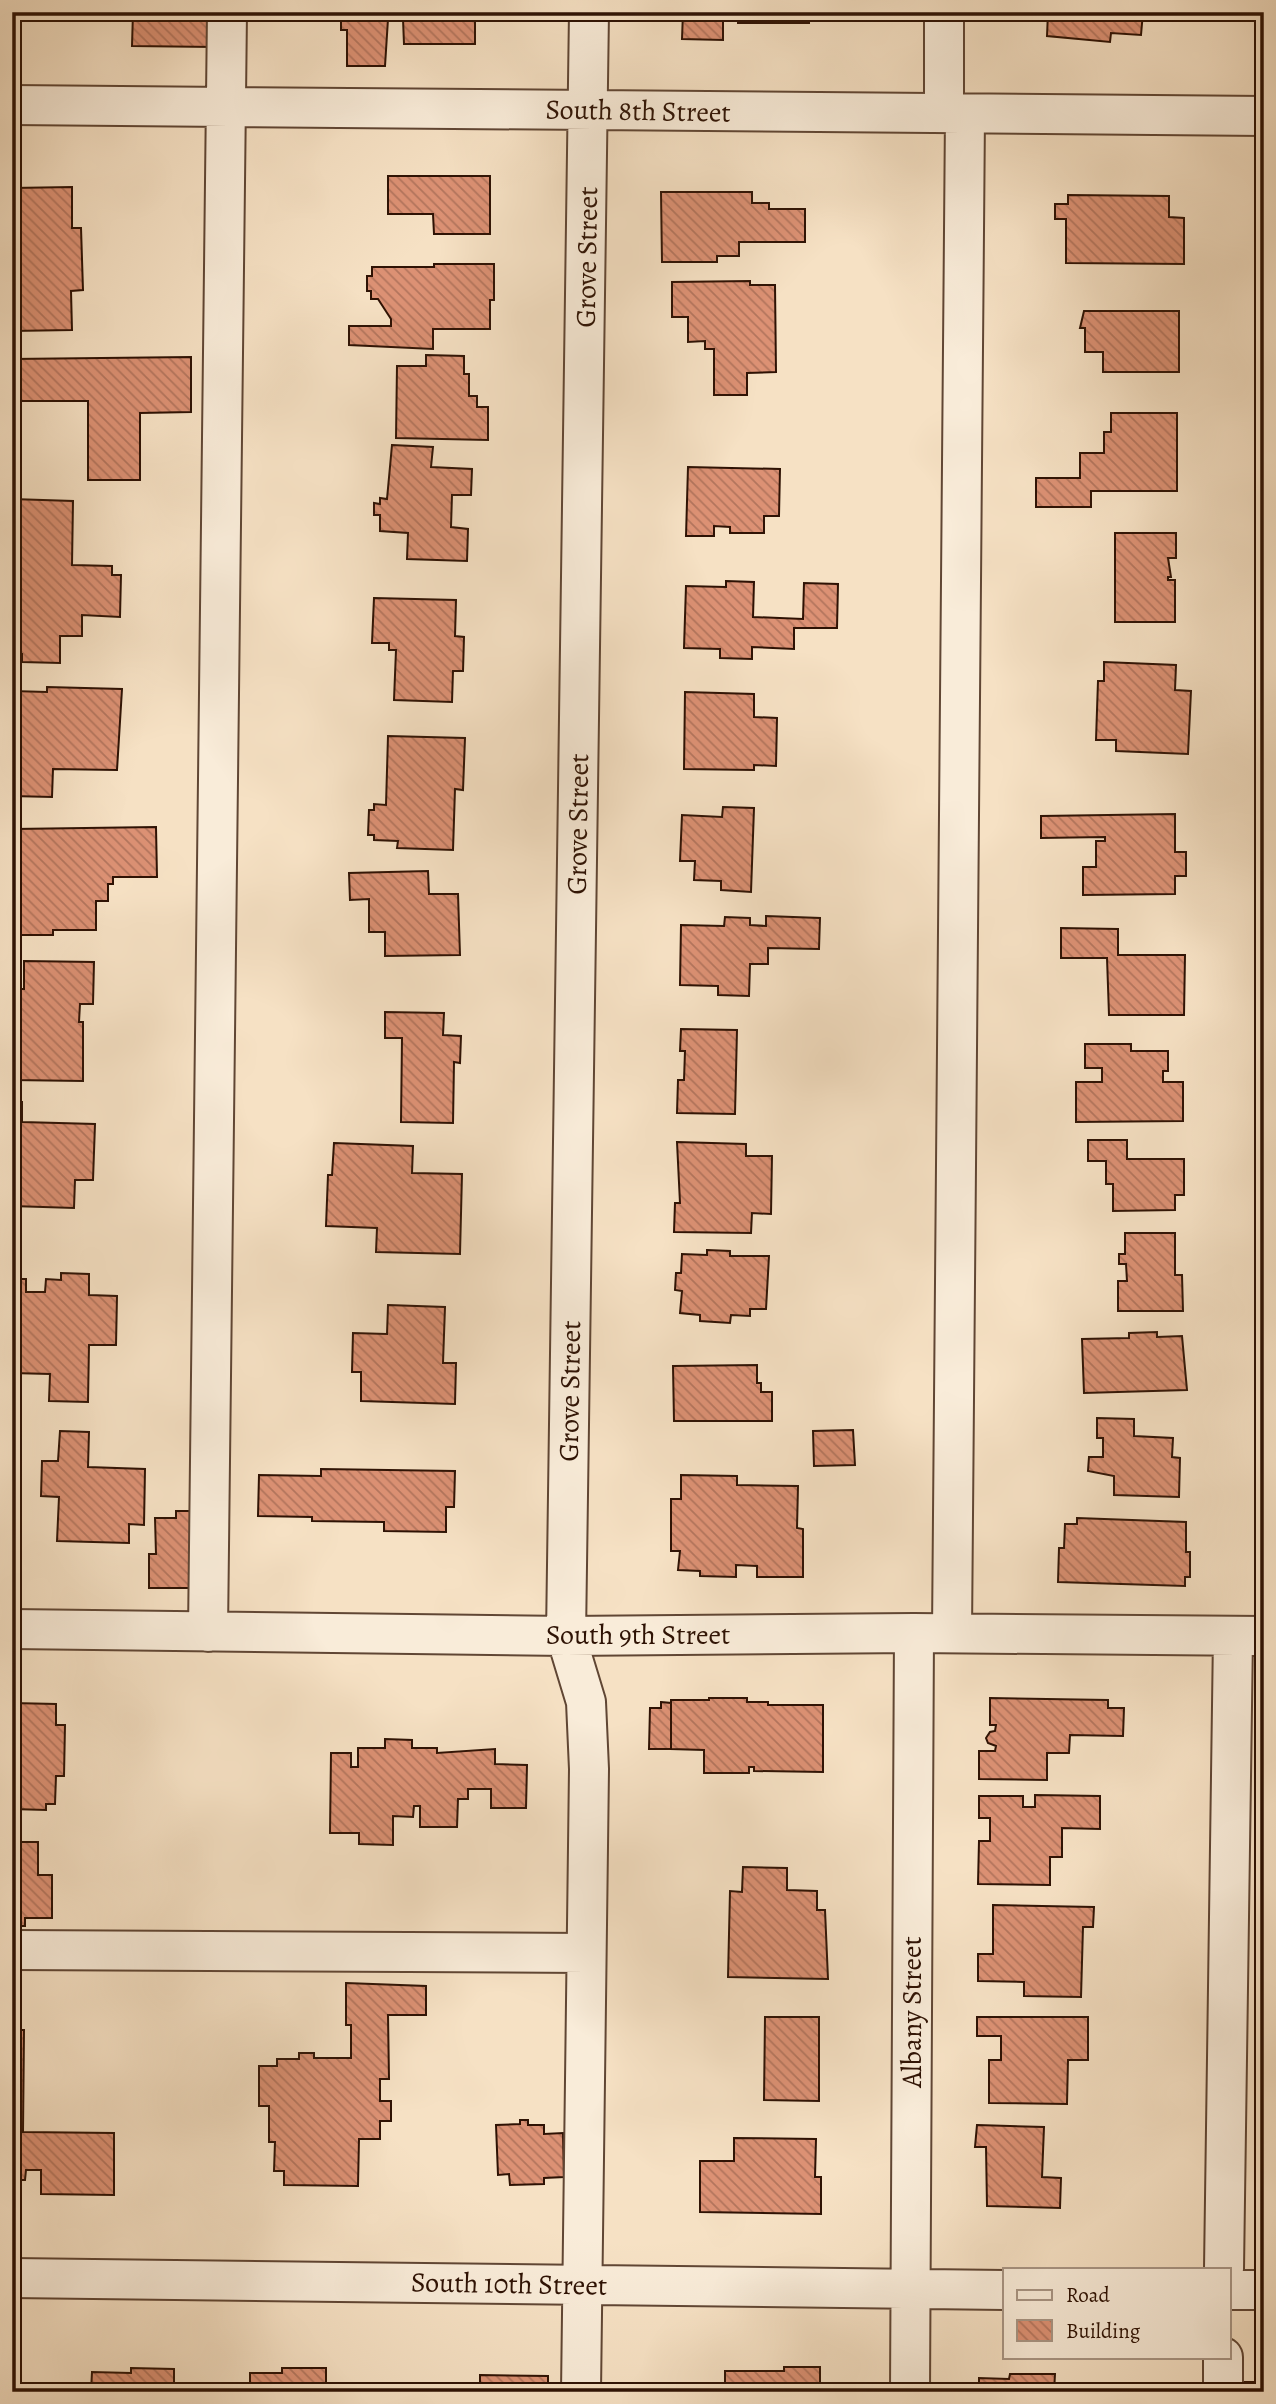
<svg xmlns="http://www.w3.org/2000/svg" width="1276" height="2404" viewBox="0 0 1276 2404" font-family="Alegreya,serif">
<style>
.building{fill:url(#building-back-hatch);stroke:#2e1204;stroke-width:2}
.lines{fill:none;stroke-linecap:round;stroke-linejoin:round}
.minor-casing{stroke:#604634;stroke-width:42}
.minor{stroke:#f9ecd9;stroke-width:38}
.labels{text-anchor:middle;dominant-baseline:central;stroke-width:5;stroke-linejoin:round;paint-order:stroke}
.street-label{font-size:28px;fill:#2e1204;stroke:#f9ecd9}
</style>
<defs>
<pattern id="building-back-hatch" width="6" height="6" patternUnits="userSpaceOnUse" patternTransform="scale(1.75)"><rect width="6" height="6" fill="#dc9174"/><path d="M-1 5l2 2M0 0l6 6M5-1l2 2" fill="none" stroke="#b3755d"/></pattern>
</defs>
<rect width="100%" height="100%" fill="#f6e1c4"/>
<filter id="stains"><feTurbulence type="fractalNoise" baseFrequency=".00286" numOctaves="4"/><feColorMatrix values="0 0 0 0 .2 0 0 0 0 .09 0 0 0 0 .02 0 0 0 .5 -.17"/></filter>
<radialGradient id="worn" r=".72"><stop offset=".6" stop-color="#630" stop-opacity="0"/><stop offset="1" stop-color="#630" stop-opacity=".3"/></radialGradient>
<path class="building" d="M56,12H118V19L56,18Z
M133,12H215L214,47L132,46Z
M341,12H475V44H404L403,19H388L385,66H347V30H341Z
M683,12H809V23H738V17H723V40L682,39Z
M1048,12H1143L1141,35L1111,33L1110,42L1047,36Z
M388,176H490V234H434L433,214H388Z
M72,187V228H81L83,290L71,291L72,330L12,331V188Z
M661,192H752V203H769V209H805V242H739V256H717V262H662Z
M1068,195L1169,196V217L1184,218V264L1066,263V219H1055V204H1068Z
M434,264H494V300H490V329H433V349L349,345V326H391V319L378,299H371V291H367V276H372V267H434Z
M750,281V285H775L776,372L747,373V395H714V349H705V341L688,342V317H672V282Z
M1084,311H1179V372H1103V352H1085V328H1080Z
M426,355L464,356V374H469V396H477V407H488V440L396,438L397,366H426Z
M191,357V412L140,413V480H88V401H12V359Z
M1111,413H1177V491H1091V507H1036V478H1080V453H1104V432H1111Z
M392,445L433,447L431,467L472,469L471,495H452L451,527L468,529L467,561L407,559L408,533L380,531V515H374V503L380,504V498L387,499Z
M688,467L780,469L779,516H764V533H730V527L714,526V536H686Z
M12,499L73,501L72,565L112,566V575H121L120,617L82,615V636H60V663L22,662V654H12Z
M1115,533H1176V558H1168L1171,577H1168V580H1175V622H1115Z
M726,581L754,582L753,617L803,619L804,583L838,584L837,628H794V649L752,647V659L720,658V649L684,648L686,586L726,587Z
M374,598L456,600L455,636L464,637L463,671H453L452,702L394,700L396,650H389V643H372Z
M1104,662L1176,665L1175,690L1191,691L1188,754L1116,751V740H1096L1098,681H1104Z
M47,687L122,689L117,770L53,769L52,797L12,796V691L47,692Z
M685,692L754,694V717L777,718L776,766L754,765V770L684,769Z
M388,736L465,738L463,790L455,789L453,850L397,848L398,841L374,840V835H368L369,810H374V804L386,805Z
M723,807L754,808L751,892L721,890V881L694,880L695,861H680L682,815L722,817Z
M1175,814V852H1186V876H1175V894L1083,895V867H1096V841H1105V837L1041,838V816Z
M156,827L157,877H113V884H108V901H96V930H53V935H20V928H12L14,829Z
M428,871L429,894H458L460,955L385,956V932H369V899L350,900L349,873Z
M766,916L820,918L819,949L768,948V964H750L749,996L718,995V986L680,985L681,925L724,926L725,917L750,918V925L766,926Z
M1061,928L1118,929V955H1185L1184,1015H1109L1107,958H1061Z
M24,961L94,962L93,1004H80L79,1022H83V1081L12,1080V989H24Z
M385,1012L444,1013L443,1035L461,1036L460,1063L454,1062L453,1123L401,1122L402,1038H385Z
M681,1029L737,1030L735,1114L677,1113L678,1080H684L685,1051H680Z
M1085,1044H1131V1051H1168V1071H1163V1082H1183V1121L1076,1122V1082H1102V1068H1085Z
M12,1102H22V1122L95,1124L93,1180H75L74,1208L12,1206Z
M1088,1140H1127V1159H1184V1195H1175V1210L1113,1211V1184H1106V1161H1088Z
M677,1142L746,1144V1156H772L771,1214L752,1213L751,1233L674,1232L675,1203H680Z
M334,1143L413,1146L412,1173L462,1174L460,1254L376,1252L377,1228L326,1226L328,1175H332Z
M1125,1233H1175V1275H1182L1183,1311H1118V1281H1127L1126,1264H1119V1254H1125Z
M707,1250L730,1251V1256H769L766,1309H750V1316L731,1315L730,1323L700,1321V1315L680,1313L682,1291L675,1290L676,1273H681L682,1254L707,1255Z
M61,1273L89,1274V1295L117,1296L116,1345H89L88,1402L49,1401L50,1374L12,1373V1279H26V1292H45L46,1279L61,1280Z
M388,1305L445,1307L443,1363H456L455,1404L361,1401V1372H352L353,1333L387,1334Z
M1157,1332V1337L1182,1336L1187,1390L1084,1393L1082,1339L1129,1338V1333Z
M757,1365V1383H761V1392H772V1421H674L673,1366Z
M1097,1418L1134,1419V1436L1173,1438L1172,1457L1180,1458L1179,1497L1114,1495V1476L1088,1471L1089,1457H1103V1438H1097Z
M853,1430L855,1465L814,1466L813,1431Z
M60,1431L89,1432L88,1467L145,1469L144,1525L129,1524V1543L57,1541L59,1497L41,1496L42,1461H58Z
M321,1469L455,1471L454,1507H446V1532L384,1531V1522L312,1521V1517L258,1516L259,1475L321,1476Z
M681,1475L737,1476V1485L798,1486L797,1528L803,1529V1577H757V1566L736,1565V1577L700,1576V1571L678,1570L680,1551H671V1499H681Z
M176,1511H191L195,1588H149V1554H156L155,1518H176Z
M1077,1518L1186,1522V1552H1190V1577H1185V1586L1058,1582L1059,1548H1064L1065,1524H1077Z
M709,1698H747V1702H768V1705H823V1772L754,1771V1767H749V1773H704V1750L671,1749V1700H709Z
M990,1698L1108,1700V1708H1124L1123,1736L1070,1735L1069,1753H1047V1780L979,1779V1751H995L996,1746L988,1743L986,1738L990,1732L995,1731L996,1725H990Z
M661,1702L671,1703V1749H649L650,1708H661Z
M12,1703L56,1704V1725H65L64,1776H56L55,1804H46V1810L12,1809Z
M385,1739L412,1740V1748H437V1753L495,1749V1764L527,1765L526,1808H491V1789H468V1799H458L457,1827H420V1806H414L413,1817L393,1816V1845L359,1844V1833H330L331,1753H351V1767H358V1748H385Z
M1035,1795L1100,1796V1829L1062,1828V1857H1050V1885L978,1884L979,1841H990V1818H979V1796H1023V1807H1035Z
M12,1842H38V1875H52V1918H25V1926H12Z
M743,1867L787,1868V1890L817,1891V1910H825L828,1979L728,1977L730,1891L742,1892Z
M993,1905L1094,1907L1093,1927H1083L1081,1997L1024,1996V1982L978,1981V1954H993Z
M346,1983L426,1986V2015H388L389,2079H380V2101H391V2121H380V2139H359L358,2186L284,2185V2171H274L275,2142H269V2106H259V2066H277V2059H299V2053H314V2058H351V2025H346Z
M765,2017H819V2101L764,2100Z
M977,2017H1088V2060H1068L1067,2104L989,2103V2060H1001V2036H977Z
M12,2030H24L23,2132L114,2133V2195L41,2194V2170H26L25,2180H12Z
M520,2120H528V2125H544V2134L563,2133L564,2177L544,2178V2184L510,2185L509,2174L498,2175L496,2125L520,2124Z
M977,2125L1044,2127L1042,2177L1061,2178L1060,2208L987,2206L986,2147H975Z
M734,2138L816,2139L815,2177H821V2214L700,2212V2161H734Z
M784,2367H820V2392H725V2371H784Z
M131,2368L174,2369V2392H91L92,2372L131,2373Z
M282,2368H326V2392H250V2373H282Z
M1010,2374H1055L1054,2392H979V2378L1009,2379Z
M480,2375L548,2376V2387H553V2392H480Z
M1245,2382H1264V2392H1245Z"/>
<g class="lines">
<g class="minor-casing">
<path id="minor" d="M944,12V113
M12,105L1264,116
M12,1629L566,1636L914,1633L1264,1636
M208,1632L227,12
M952,1633L965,114
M12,1950L586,1953
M1224,2269L1233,1636
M12,2278L1005,2290
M1229,2290H1264
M581,2392L589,1769L586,1702L566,1636L589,12
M910,2392L914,1633
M1223,2392V2357"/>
</g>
<use href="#minor" class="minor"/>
</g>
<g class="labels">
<g class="street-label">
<text transform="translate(638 111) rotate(1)">South 8th Street</text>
<text transform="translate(587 257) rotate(-89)">Grove Street</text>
<text transform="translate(578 824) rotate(-89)">Grove Street</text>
<text transform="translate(570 1391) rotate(-89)">Grove Street</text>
<text x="638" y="1635">South 9th Street</text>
<text transform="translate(912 2012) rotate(-90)">Albany Street</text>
<text transform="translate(509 2284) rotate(1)">South 10th Street</text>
</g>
</g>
<rect width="1276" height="2404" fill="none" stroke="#f6e1c4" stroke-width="42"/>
<rect x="14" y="14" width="1248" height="2376" fill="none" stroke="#2e1204" stroke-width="3.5"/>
<rect x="21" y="21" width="1234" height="2362" fill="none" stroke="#2e1204" stroke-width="2"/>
<rect x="1003" y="2268" width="228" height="91" fill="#f9ecd9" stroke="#a89584" stroke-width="2"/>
<rect x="1017" y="2290" width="35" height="10" fill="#f9ecd9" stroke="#a89584" stroke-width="2"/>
<text x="1066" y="2302" font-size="21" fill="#2e1204">Road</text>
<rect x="1017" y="2320" width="35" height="21" fill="url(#building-back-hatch)" stroke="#a89584" stroke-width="2"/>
<text x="1066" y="2338" font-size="21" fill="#2e1204">Building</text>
<rect width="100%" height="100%" filter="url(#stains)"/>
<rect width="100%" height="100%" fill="url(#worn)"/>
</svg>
